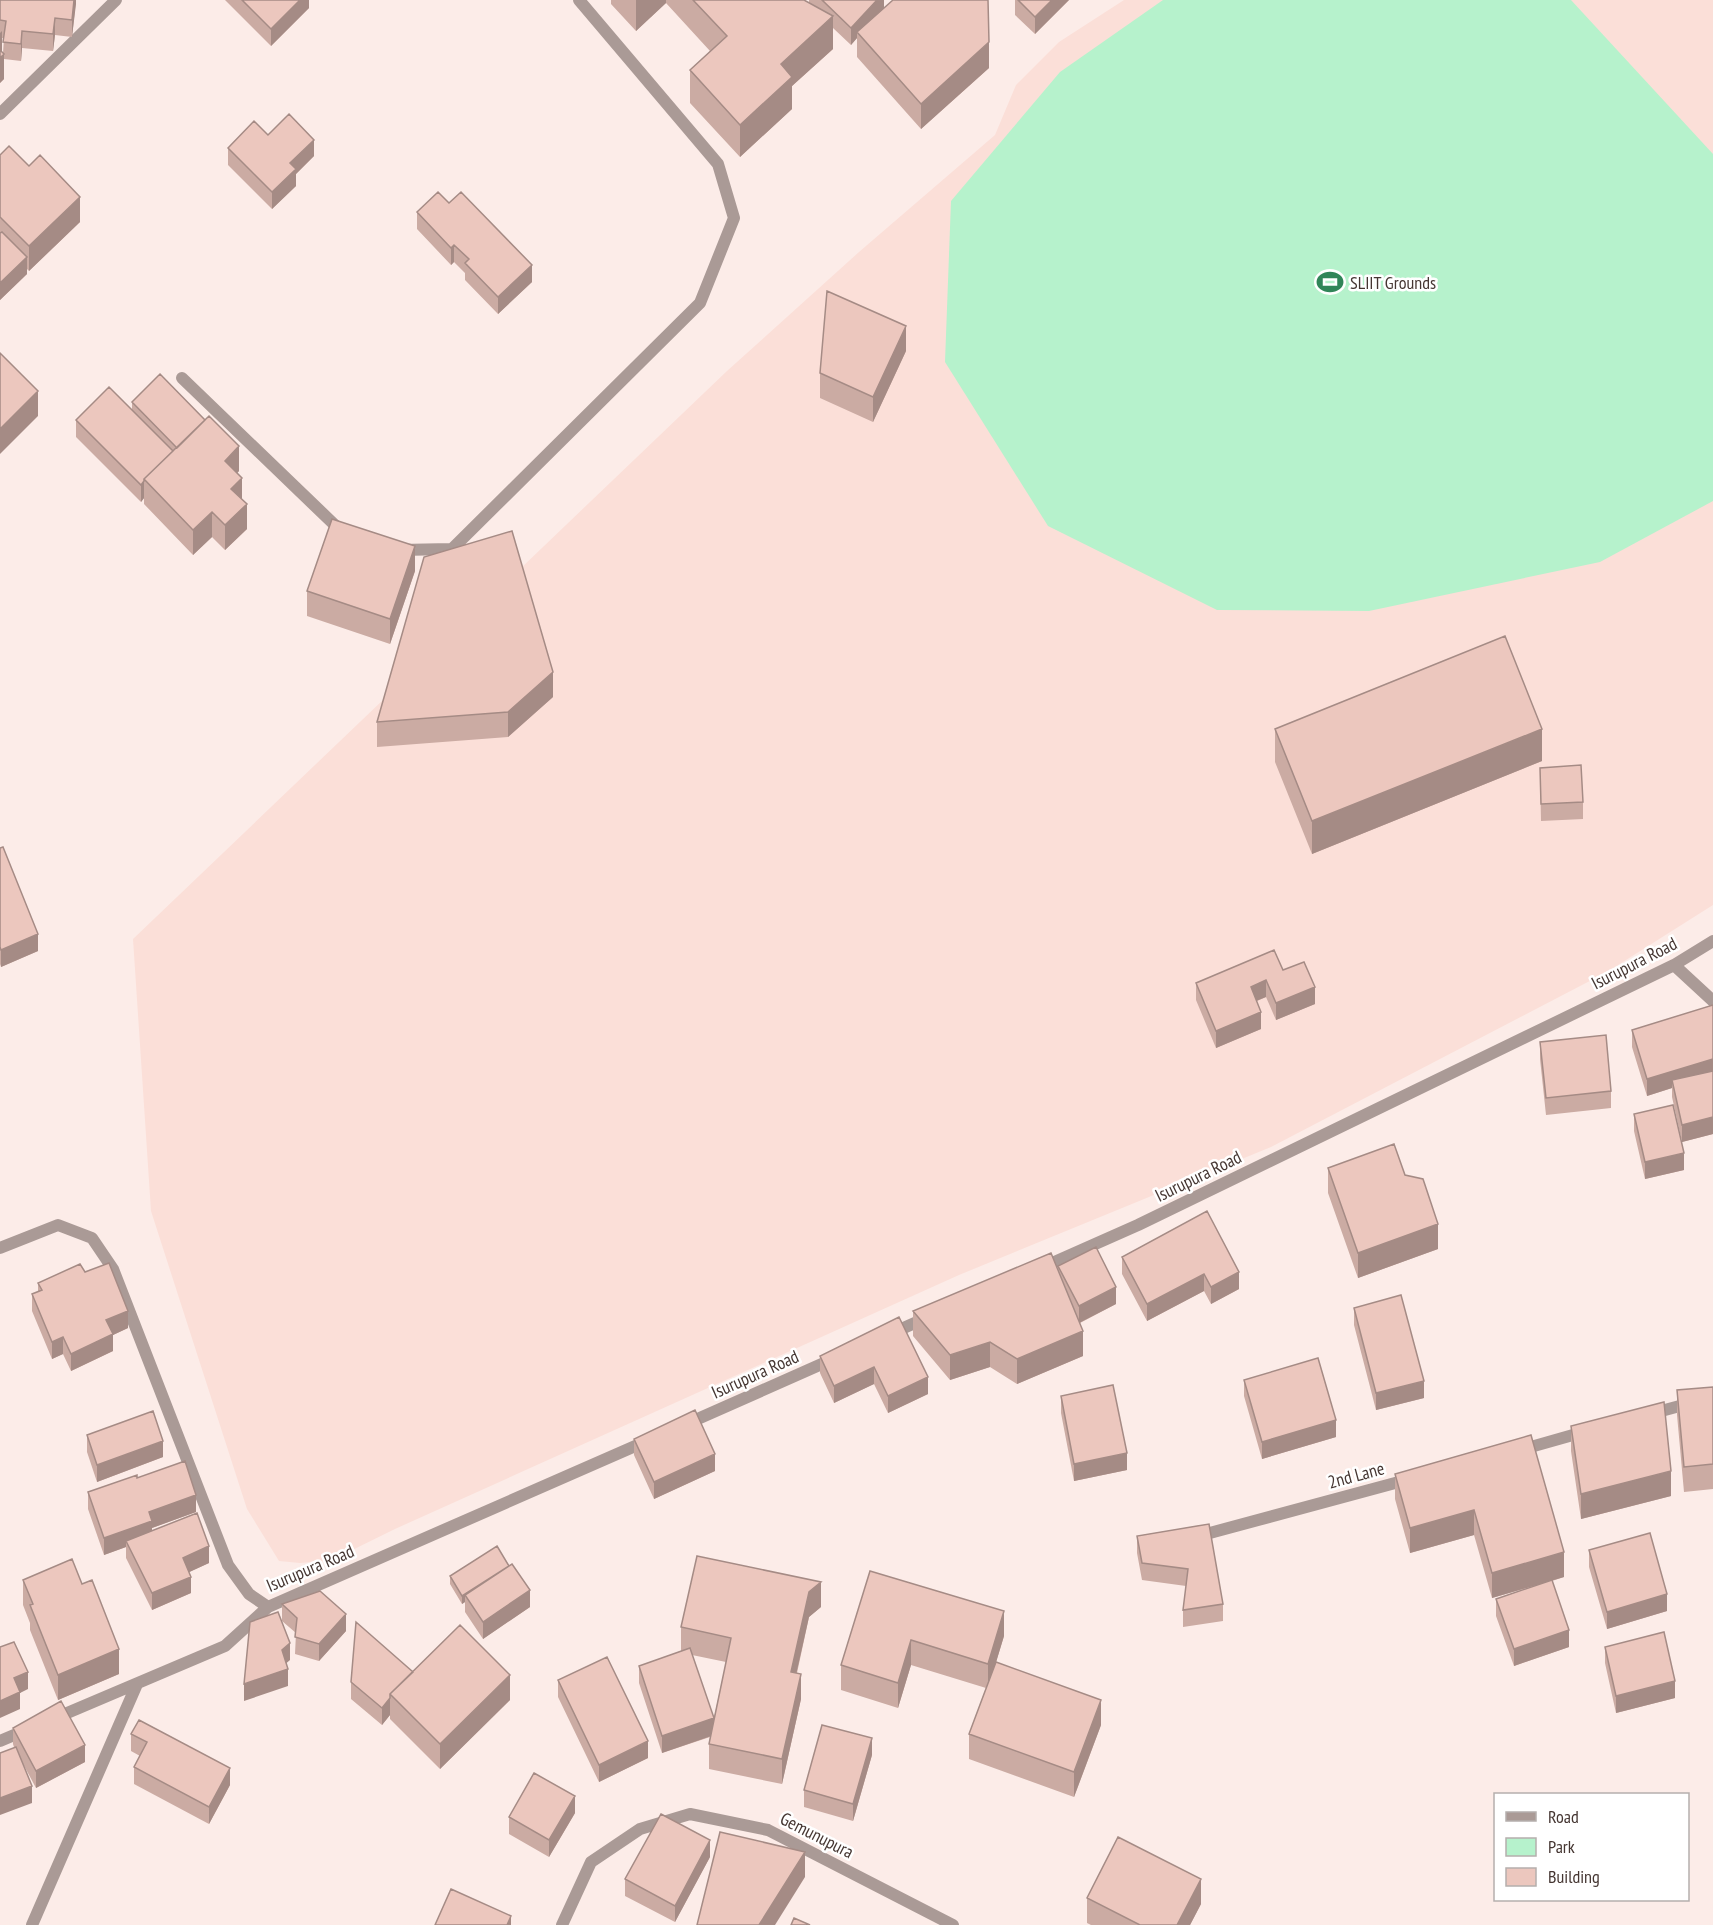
<svg xmlns="http://www.w3.org/2000/svg" width="1713" height="1925" viewBox="0 0 1713 1925" font-family="'PT Sans Narrow',sans-serif">
<style>
.built{fill:#fbdfd8}
.green{fill:#b6f2cc}
.lines{fill:none;stroke-linecap:round;stroke-linejoin:round}
.minor{stroke:#aa9a96;stroke-width:12}
.wall{fill:#cbaba3;fill-rule:evenodd}
.shaded-wall{fill:#a58b85}
.building{fill:#ecc7be;stroke:#a58b85;stroke-width:1.5}
.labels{text-anchor:middle;dominant-baseline:central;stroke-width:5;stroke-linejoin:round;paint-order:stroke}
.poi-label{font-size:18px;fill:#453632;stroke:#fff;text-anchor:start}
.street-label{font-size:18px;fill:#453632;stroke:#fff}
</style>
<rect width="100%" height="100%" fill="#fcece8"/>
<path class="built" d="M1124,0H1713V905L1607,972L1271,1147L959,1275L395,1529L332,1560L300,1563L279,1561L247,1509L151,1211L133,939L727,371L859,252L995,135L1016,85L1059,42Z"/>
<path class="green" d="M1163,0H1571L1713,154V501L1600,562L1369,611L1217,610L1048,526L945,362L951,201L1060,72Z"/>
<g class="lines">
<path class="minor" d="M0,114L116,0
M182,378L341,531
M399,550L452,549L700,303L734,218L718,164L579,0
M1674,965L1713,1001
M0,1248L58,1225L92,1238L113,1269L228,1565L249,1594L268,1607L649,1440
M1041,1268L1138,1225L1674,965L1713,941
M890,1334L926,1318
M1650,1414L1713,1397
M684,1425L833,1359
M1520,1450L1587,1431
M1195,1537L1410,1479
M53,1719L225,1646L268,1607
M0,1741L26,1730
M32,1925L137,1684
M562,1925L591,1862L640,1829L690,1814L768,1830L953,1925"/>
</g>
<path class="wall" d="M0,0H76L72,37L55,35L53,51L22,48L21,61L4,59V79L0,83ZM2,38H4L3,53L2,52Z
M225,0H309V8L271,46Z
M611,0H804L809,3V0H884V8L989,68L921,129L857,57V38L851,45L833,28V49L792,86V109L740,157L690,103V70L710,51L666,3L636,31L611,4Z
M1015,0H1069L1035,34L1015,15Z
M268,135L314,156L296,174V186L272,209L228,165V148Z
M0,155L80,222L29,271L27,269V274L0,300Z
M449,203L532,282L498,314L465,280V273L454,262L451,265L417,229V212Z
M906,351L873,422L820,398V373Z
M132,402L239,471L237,473L247,529L225,550L212,537L193,555L144,504V498L141,502L76,437V420L132,409Z
M415,571L390,644L307,616V591Z
M553,697L508,737L377,747V722Z
M1275,729L1542,761L1312,854L1275,762Z
M1540,768L1583,802V819L1541,821Z
M0,848L38,951L1,967L0,964Z
M1283,970L1315,1004L1276,1020L1266,997L1257,1001L1261,1029L1216,1048L1196,1000V983Z
M1713,1005V1134L1682,1142L1672,1097V1088L1647,1096L1632,1047V1030Z
M1540,1042L1611,1091V1108L1546,1115L1540,1059Z
M1634,1114L1684,1170L1645,1179L1634,1131Z
M1328,1168L1405,1175L1438,1249L1358,1278L1328,1193Z
M1207,1211L1239,1289L1211,1304L1204,1291L1147,1321L1122,1274V1257Z
M1058,1266L1116,1304L1080,1323L1083,1356L1017,1384L990,1367L950,1380L913,1336V1311L1058,1270Z
M85,1272L128,1328L113,1335V1351L71,1371L63,1354L52,1359L32,1311V1294L38,1292V1283Z
M1354,1308L1424,1398L1376,1410L1354,1325Z
M899,1317L928,1394L888,1413L874,1384L834,1403L820,1373V1356Z
M1244,1380L1336,1437L1262,1459L1244,1396Z
M1713,1387V1489L1684,1492L1677,1415V1390Z
M1061,1396L1127,1470L1074,1481L1061,1413Z
M1571,1426L1671,1496L1581,1519L1571,1451Z
M87,1435L163,1457L97,1482L87,1452Z
M1531,1435L1564,1577L1552,1581L1569,1647L1514,1666L1496,1616V1599L1541,1584L1492,1598L1474,1535L1410,1553L1395,1499V1474Z
M634,1439L715,1471L654,1499L634,1455Z
M137,1478L196,1512L152,1528V1530L209,1563L189,1572L191,1593L152,1610L126,1558V1547L104,1555L88,1509V1492Z
M1209,1524L1223,1604V1621L1183,1627V1610L1186,1586L1142,1580L1137,1553V1536Z
M1589,1550L1667,1611L1607,1629L1589,1567Z
M870,1571L1004,1636L996,1662L1101,1725L1074,1797L969,1759V1734L986,1688L911,1665L898,1708L841,1690V1665Z
M450,1576L530,1607L483,1639L465,1612V1602L462,1604L450,1584Z
M23,1580L119,1674L58,1700L30,1630V1623L23,1605Z
M282,1604L346,1631L319,1661L295,1654L296,1633L282,1621Z
M821,1607L809,1617L797,1673L801,1699L782,1784L709,1769V1744L710,1737L662,1753L639,1683V1666L681,1651V1627ZM692,1655L726,1662L714,1718Z
M1605,1647L1675,1698L1616,1713L1605,1663Z
M413,1672L510,1700L440,1769L390,1719V1715L382,1725L351,1699V1682Z
M558,1680L648,1758L599,1782L558,1697Z
M13,1728L85,1762L36,1788L21,1760L32,1803L13,1744Z
M131,1734L230,1785L209,1824L134,1784V1767L140,1756L131,1751Z
M872,1755L853,1821L804,1807V1790Z
M575,1813L549,1857L509,1834V1817Z
M710,1857L675,1922L625,1896V1879Z
M1087,1898L1201,1904L1190,1925H1091L1087,1923Z"/>
<path class="shaded-wall" d="M74,0H76V4L72,37V20Z
M300,0H309V8L271,46V29Z
M636,0H666V3L636,31Z
M877,0H884V10L857,32V38L851,45V28Z
M1052,0H1069L1035,34V17Z
M833,16V49L792,86V109L740,157V125L781,64Z
M55,18V35L53,51V34Z
M2,31V56L4,54V79L0,83V33Z
M22,31V48L21,61V44Z
M989,42V68L921,129V104Z
M314,140V156L296,174V186L272,209V192L290,163Z
M80,197V222L29,271V246Z
M454,245V262L451,265V248Z
M27,257V274L0,300V283Z
M532,265V282L498,314V297Z
M906,326V351L873,422V397Z
M38,391V416L0,454V429Z
M239,446V471L225,486V461Z
M242,478V503L231,489Z
M144,481V498L141,502V485Z
M247,504V529L225,550V525Z
M212,512V537L193,555V530Z
M415,546V571L390,644V619Z
M553,672V697L508,737V712Z
M1542,729V761L1312,854V821Z
M38,934V951L1,967V950Z
M1266,980V997L1251,1003V987Z
M1315,987V1004L1276,1020V1003Z
M1261,1012V1029L1216,1048V1031Z
M1713,1059V1076L1672,1080V1088L1647,1096V1079Z
M1713,1117V1134L1682,1142V1125Z
M1684,1153V1170L1645,1179V1162Z
M1438,1224V1249L1358,1278V1253Z
M1239,1272V1289L1211,1304V1287Z
M1204,1274V1291L1147,1321V1304Z
M1116,1287V1304L1079,1323V1306Z
M128,1311V1328L113,1335V1351L71,1371V1354L106,1320Z
M1083,1331V1356L1017,1384V1359Z
M63,1337V1354L52,1359V1342Z
M990,1342V1367L950,1380V1355Z
M874,1367V1384L834,1403V1386Z
M928,1377V1394L888,1413V1396Z
M1424,1381V1398L1376,1410V1393Z
M1336,1420V1437L1262,1459V1442Z
M163,1441V1457L97,1482V1465Z
M1127,1453V1470L1074,1481V1464Z
M715,1454V1471L654,1499V1482Z
M1671,1471V1496L1581,1519V1494Z
M196,1495V1512L152,1528V1538L126,1541V1547L104,1555V1538L149,1512Z
M1474,1510V1535L1410,1553V1528Z
M209,1546V1563L183,1575V1558Z
M1564,1552V1577L1492,1598V1573Z
M509,1566L465,1595V1602L462,1604V1596Z
M191,1577V1593L152,1610V1593Z
M821,1582V1607L809,1617L791,1697V1672L809,1592Z
M530,1590V1607L483,1639V1622Z
M1667,1594V1611L1607,1629V1612Z
M1004,1611V1636L988,1689V1664Z
M346,1614V1631L319,1661V1644Z
M1569,1630V1647L1514,1666V1649Z
M911,1640V1665L898,1708V1683Z
M290,1643V1660L282,1667V1650Z
M119,1649V1674L58,1700V1675Z
M288,1669V1686L244,1701V1684Z
M28,1672V1689L20,1693V1709L0,1718V1701L14,1678Z
M801,1674V1699L782,1784V1759Z
M510,1675V1700L440,1769V1744Z
M1675,1681V1698L1616,1713V1696Z
M390,1698V1715L382,1725V1708Z
M1101,1700V1725L1074,1797V1772Z
M714,1718V1735L662,1753V1736Z
M872,1738V1755L853,1821V1804Z
M648,1741V1758L599,1782V1765Z
M85,1745V1762L36,1788V1771Z
M230,1768V1785L209,1824V1807Z
M32,1786V1803L0,1815V1798Z
M575,1796V1813L549,1857V1840Z
M710,1840V1857L675,1922V1906Z
M805,1852V1877L775,1925H759Z
M1201,1879V1904L1190,1925H1177Z
M511,1916V1925H507Z"/>
<path class="building" d="M0,0H74L72,20L55,18L53,34L22,31L21,44L3,42L6,21L0,20Z
M242,0H300L271,29Z
M693,0H804L833,16L781,64L792,77L740,125L690,70L727,36Z
M822,0H877L851,28Z
M893,0H988L989,42L921,104L857,32Z
M1018,0H1052L1035,17Z
M0,50L4,54L0,58Z
M289,114L314,140L290,163L296,169L272,192L228,148L254,121L268,135Z
M9,146L29,166L40,155L80,197L29,246L0,217V155Z
M438,192L449,203L461,192L532,265L498,297L465,263L469,259L454,245L451,248L417,212Z
M2,232L27,257L0,283V233Z
M827,291L906,326L873,397L820,373Z
M0,353L38,391L0,429Z
M160,374L205,420L177,448L132,402Z
M109,387L173,451L144,479V481L141,485L76,420Z
M209,416L239,446L225,461L242,478L231,489L247,504L225,525L212,512L193,530L144,479Z
M332,519L415,546L390,619L307,591Z
M512,531L553,672L508,712L377,722L424,557Z
M1505,636L1542,729L1312,821L1275,729Z
M1581,765L1583,802L1541,804L1540,768Z
M3,847L38,934L1,950L0,947V848Z
M1274,950L1283,970L1304,962L1315,987L1276,1003L1266,980L1251,987L1261,1012L1216,1031L1196,983Z
M1713,1005V1059L1647,1079L1632,1030Z
M1606,1035L1611,1091L1546,1098L1540,1042Z
M1713,1071V1117L1682,1125L1672,1080Z
M1673,1105L1684,1153L1645,1162L1634,1114Z
M1394,1144L1405,1175L1423,1179L1438,1224L1358,1253L1328,1168Z
M1207,1211L1239,1272L1211,1287L1204,1274L1147,1304L1122,1257Z
M1096,1247L1116,1287L1079,1306L1058,1266Z
M1051,1253L1083,1331L1017,1359L990,1342L950,1355L913,1311Z
M109,1263L128,1311L106,1320L113,1334L71,1354L63,1337L52,1342L32,1294L42,1290L38,1283L80,1264L85,1272Z
M1401,1295L1424,1381L1376,1393L1354,1308Z
M899,1317L928,1377L888,1396L874,1367L834,1386L820,1356Z
M1318,1358L1336,1420L1262,1442L1244,1380Z
M1113,1385L1127,1453L1074,1464L1061,1396Z
M1713,1387V1464L1684,1467L1677,1390Z
M1664,1402L1671,1471L1581,1494L1571,1426Z
M695,1410L715,1454L654,1482L634,1439Z
M153,1411L163,1441L97,1465L87,1435Z
M1531,1435L1564,1552L1492,1573L1474,1510L1410,1528L1395,1474Z
M185,1461L196,1495L149,1512L152,1521L104,1538L88,1492L137,1475V1478Z
M197,1513L209,1546L183,1558L191,1577L152,1593L126,1541Z
M1209,1524L1223,1604L1183,1610L1188,1569L1142,1563L1137,1536Z
M1650,1533L1667,1594L1607,1612L1589,1550Z
M497,1546L509,1566L462,1596L450,1576Z
M697,1556L821,1582L809,1592L791,1672L801,1674L782,1759L709,1744L731,1638L681,1627Z
M72,1559L82,1584L92,1580L119,1649L58,1675L30,1605L33,1604L23,1580Z
M512,1564L530,1590L483,1622L465,1595Z
M870,1571L1004,1611L988,1664L911,1640L898,1683L841,1665Z
M1552,1580L1569,1630L1514,1649L1496,1599Z
M320,1591L346,1614L319,1644L295,1637L297,1618L282,1604Z
M278,1612L290,1643L282,1650L288,1669L244,1684L250,1622Z
M356,1622L413,1672L390,1694V1698L382,1708L351,1682Z
M460,1625L510,1675L440,1744L390,1694Z
M1664,1632L1675,1681L1616,1696L1605,1647Z
M14,1642L28,1672L14,1678L20,1692L0,1701V1647Z
M690,1648L714,1718L662,1736L639,1666Z
M607,1657L648,1741L599,1765L558,1680Z
M996,1662L1101,1700L1074,1772L969,1734Z
M61,1701L85,1745L36,1771L13,1728Z
M139,1720L230,1768L209,1807L134,1767L147,1742L131,1734Z
M822,1725L872,1738L853,1804L804,1790Z
M16,1747L32,1786L0,1798V1753Z
M534,1773L575,1796L549,1840L509,1817Z
M661,1814L710,1840L675,1906L625,1879Z
M720,1832L805,1852L759,1925H697Z
M1118,1837L1201,1879L1177,1925H1140L1087,1898Z
M451,1889L511,1916L507,1925H435Z
M794,1918L810,1925H791Z"/>
<defs>
<g id="stadium-bare" transform="scale(2.07)"><path d="M0-5a6.5 5 0 1 0 0 10a6.5 5 0 1 0 0-10ZM-3.5-1.8h7v3.6h-7Z" fill="#308558" stroke="#fff" stroke-width="2.5" paint-order="stroke"/></g>
</defs>
<g fill-rule="evenodd">
<use href="#stadium-bare" x="1330" y="282"/>
</g>
<g class="labels">
<g class="poi-label">
<text x="1350" y="282">SLIIT Grounds</text>
</g>
<g class="street-label">
<text transform="translate(1634 963) rotate(-27)">Isurupura Road</text>
<text transform="translate(1198 1176) rotate(-26)">Isurupura Road</text>
<text transform="translate(755 1374) rotate(-24)">Isurupura Road</text>
<text transform="translate(1356 1475) rotate(-15)">2nd Lane</text>
<text transform="translate(310 1568) rotate(-23)">Isurupura Road</text>
<text transform="translate(817 1835) rotate(27)">Gemunupura</text>
</g>
</g>
<rect x="1494" y="1793" width="195" height="108" fill="#ffffff" stroke="#b5afad" stroke-width="1.5"/>
<rect x="1506" y="1812" width="30" height="9" fill="#aa9a96" stroke="#b5afad" stroke-width="1.5"/>
<text x="1548" y="1823" font-size="18" fill="#453632">Road</text>
<rect x="1506" y="1838" width="30" height="18" fill="#b6f2cc" stroke="#b5afad" stroke-width="1.5"/>
<text x="1548" y="1853" font-size="18" fill="#453632">Park</text>
<rect x="1506" y="1868" width="30" height="18" fill="#ecc7be" stroke="#b5afad" stroke-width="1.5"/>
<text x="1548" y="1883" font-size="18" fill="#453632">Building</text>
</svg>
